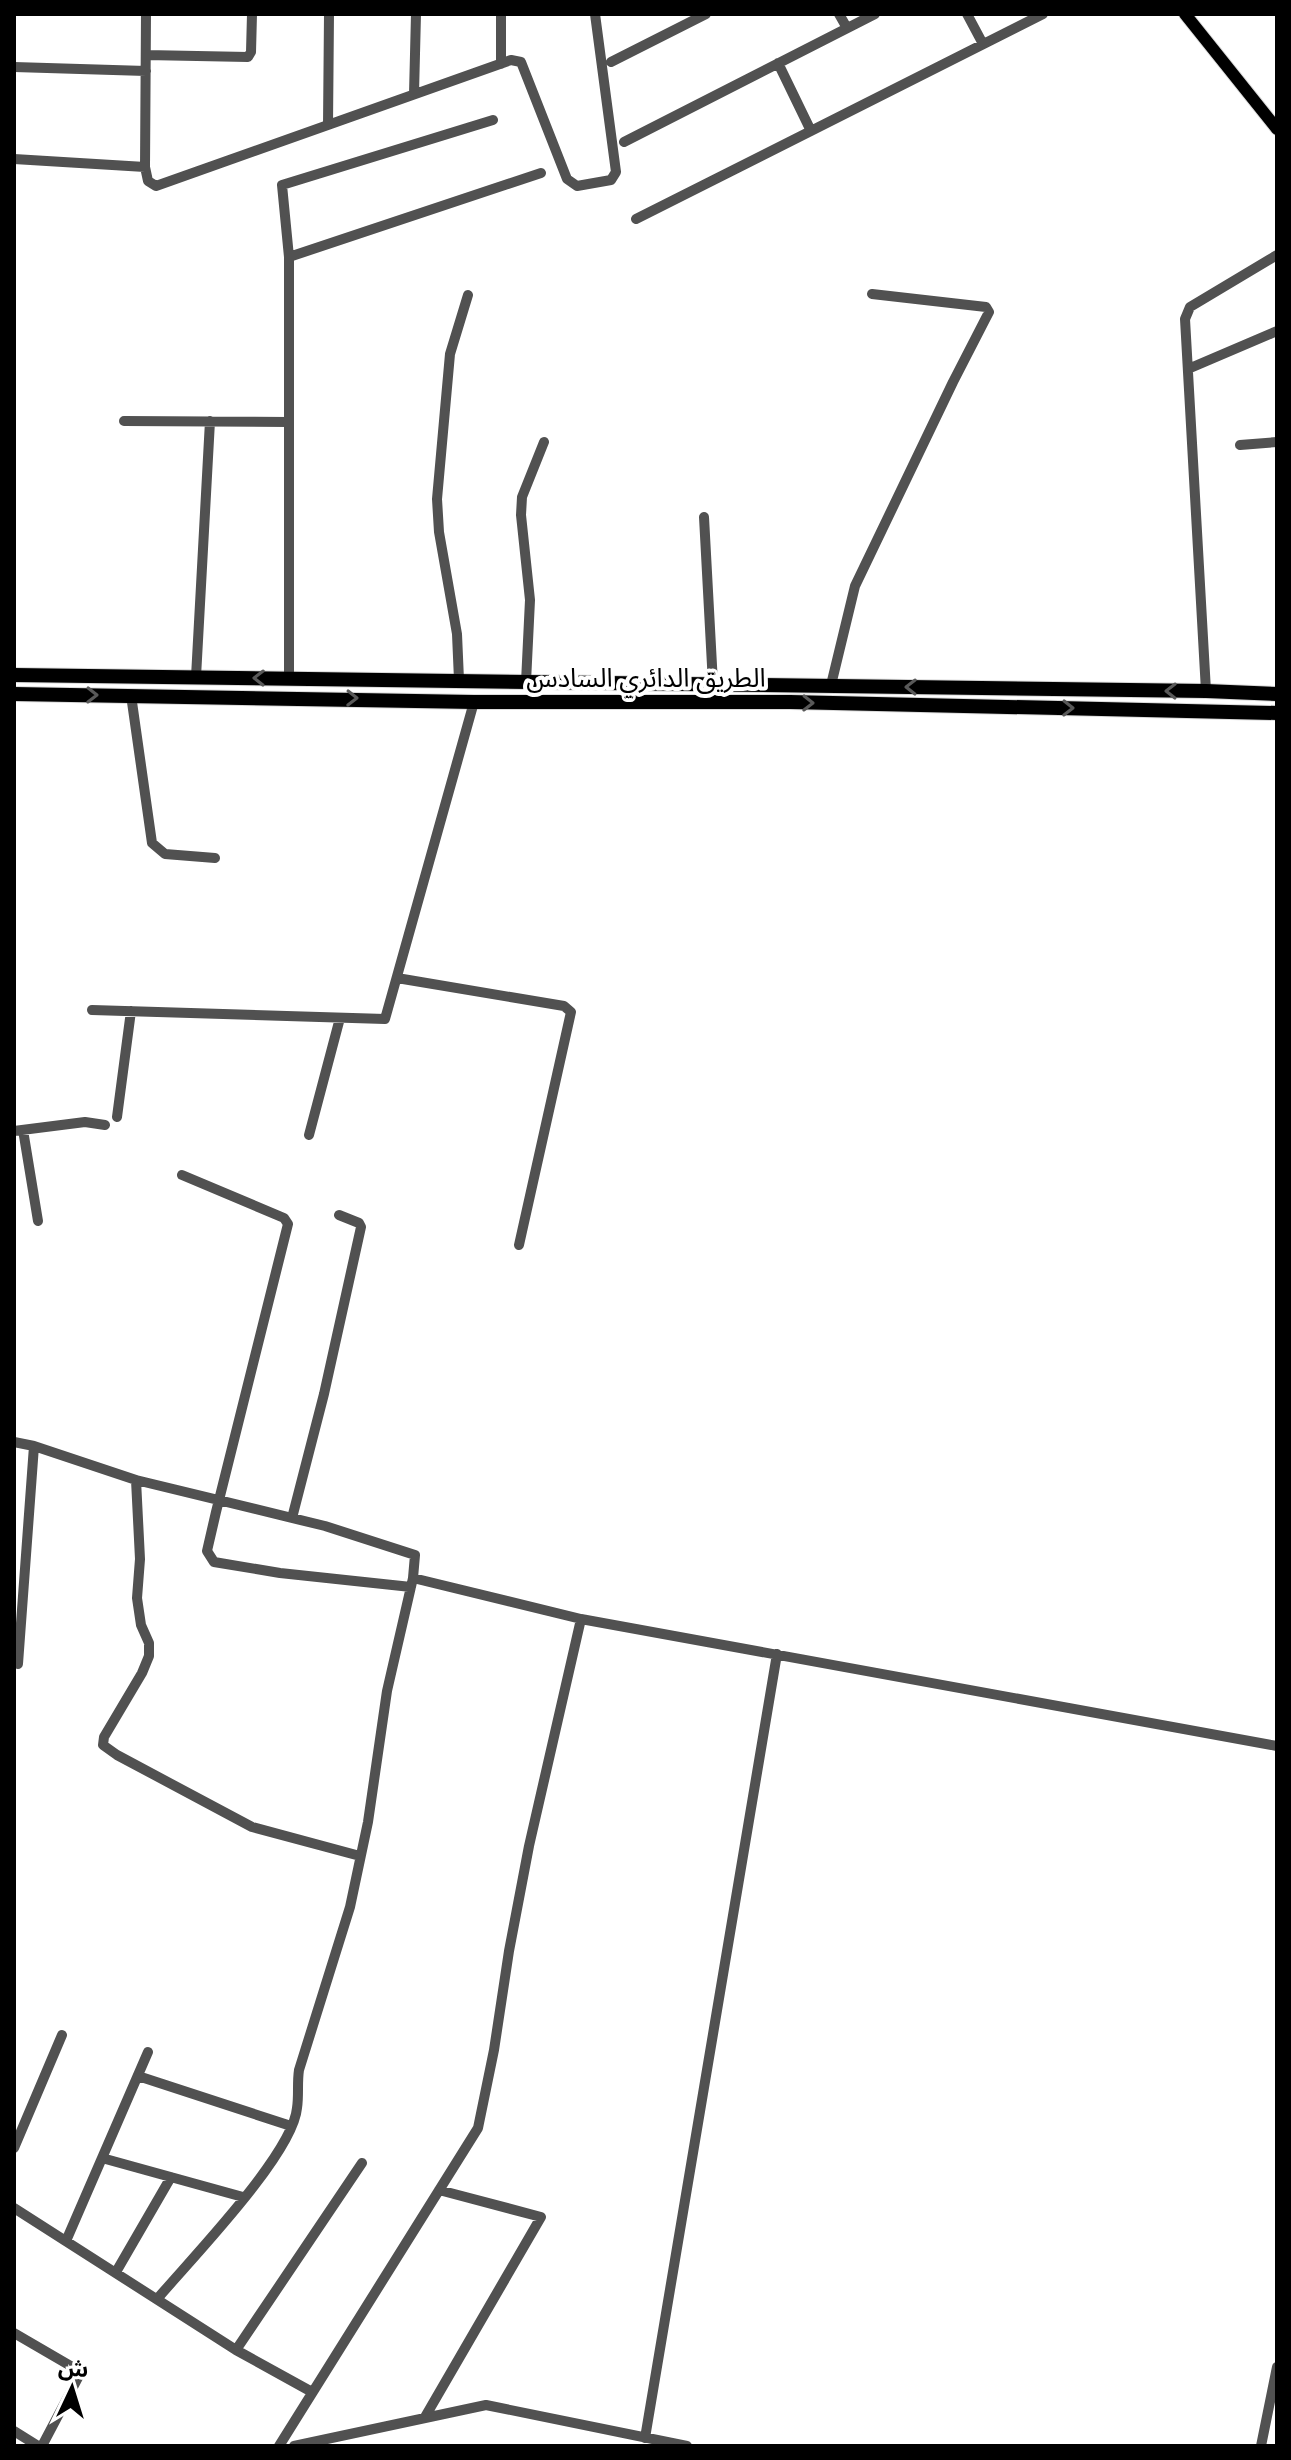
<svg xmlns="http://www.w3.org/2000/svg" width="1291" height="2460" viewBox="0 0 1291 2460" font-family="'Space Grotesk','Noto Sans Arabic',sans-serif">
<style>
.lines{fill:none;stroke-linecap:round;stroke-linejoin:round}
.major-casing{stroke:#dbdbdb;stroke-width:14}
.highway-casing{stroke:#dbdbdb;stroke-width:16}
.minor{stroke:#515151;stroke-width:10}
.major{stroke:#000;stroke-width:12}
.highway{stroke:#000;stroke-width:14}
.oneway{stroke:#595959}
.labels{text-anchor:middle;dominant-baseline:central;stroke-width:8;stroke-linejoin:round;paint-order:stroke}
.street-label{font-size:26px;fill:#000;stroke:#fff}
</style>
<rect width="100%" height="100%" fill="#fff"/>
<g class="lines">
<g class="major-casing">
<path id="major" d="M1185,14L1277,129"/>
</g>
<g class="highway-casing">
<path id="highway" d="M14,675L1206,691L1277,694
M14,694L474,702H790L1277,713"/>
</g>
<path class="minor" d="M146,14L145,167L148,181L156,186L511,60L521,62L567,179L577,186L611,180L616,172L595,14
M839,14L847,28
M967,14L983,44
M146,55L248,57L251,52L252,14
M611,62L706,14
M778,63L811,131
M501,64V14
M14,67L146,71
M414,94L416,14
M328,125L329,14
M624,142L875,14
M14,159L145,167
M636,219L1043,14
M289,257L282,185L493,120
M1188,369L1277,331
M124,421L289,422
M1240,445L1277,442
M704,517L713,684
M196,677L210,421
M289,678V257L541,173
M459,680L457,634L439,532L437,499L450,354L468,295
M526,682L530,600L521,515L522,497L544,442
M831,685L855,586L953,382L989,312L986,307L872,294
M1206,691L1185,319L1190,307L1277,255
M131,695L152,843L165,854L215,858
M397,978L564,1006L571,1012L519,1245
M92,1010L385,1019L474,702
M117,1117L131,1011
M23,1130L38,1221
M14,1131L85,1122L105,1125
M309,1135L340,1018
M182,1175L284,1218L288,1224L216,1512L207,1551L214,1562L280,1573L411,1587
M14,1442L34,1446L136,1480L325,1526L415,1555L413,1578L387,1691L368,1822L350,1907L299,2070C297,2083 299,2095 297,2108C293,2154 191,2259 158,2298
M136,1480L140,1559L137,1598L141,1625L149,1643V1656L142,1673L104,1737L103,1745L117,1755L252,1827L360,1856
M292,1518L324,1394L361,1227L359,1223L339,1215
M413,1578L581,1619L1277,1746
M18,1664L34,1446
M138,2076L291,2126
M14,2148L62,2035
M102,2158L243,2197
M14,2208L236,2350L312,2392
M66,2241L148,2052
M116,2272L171,2177
M14,2333L81,2372L42,2446
M236,2350L362,2163
M425,2417L541,2217L439,2190
M14,2431L38,2446
M645,2438L777,1654
M279,2446L478,2128L494,2050L509,1951L529,1846L581,1619
M294,2446L486,2405L687,2446
M1261,2446L1277,2367"/>
<use href="#major" class="major"/>
<use href="#highway" class="highway"/>
</g>
<defs><path id="oneway-chevron" d="M-2-3.5L2.5 0L-2 3.5" fill="none" stroke-width="1.6" stroke-linecap="round" stroke-linejoin="round" transform="scale(2)"/></defs>
<g class="oneway">
<use href="#oneway-chevron" transform="translate(259 678) rotate(-179)"/>
<use href="#oneway-chevron" transform="translate(911 687) rotate(-179)"/>
<use href="#oneway-chevron" transform="translate(1171 691) rotate(-179)"/>
<use href="#oneway-chevron" transform="translate(92 695) rotate(1)"/>
<use href="#oneway-chevron" transform="translate(352 698) rotate(1)"/>
<use href="#oneway-chevron" transform="translate(808 703) rotate(1)"/>
<use href="#oneway-chevron" transform="translate(1068 708) rotate(1)"/>
</g>
<g class="labels">
<g class="street-label">
<text x="646" y="678">الطريق الدائري السادس</text>
</g>
</g>
<rect width="1291" height="2460" fill="none" stroke="#000000" stroke-width="32"/>
<g transform="translate(72 2388) rotate(4)" stroke="#ffffff" stroke-width="6" paint-order="stroke">
<path d="M0-6L14 30L0 20L-14 30Z" fill="#000000"/>
<text y="-12" font-size="22" font-weight="bold" text-anchor="middle" fill="#000000">ش</text>
</g>
</svg>
